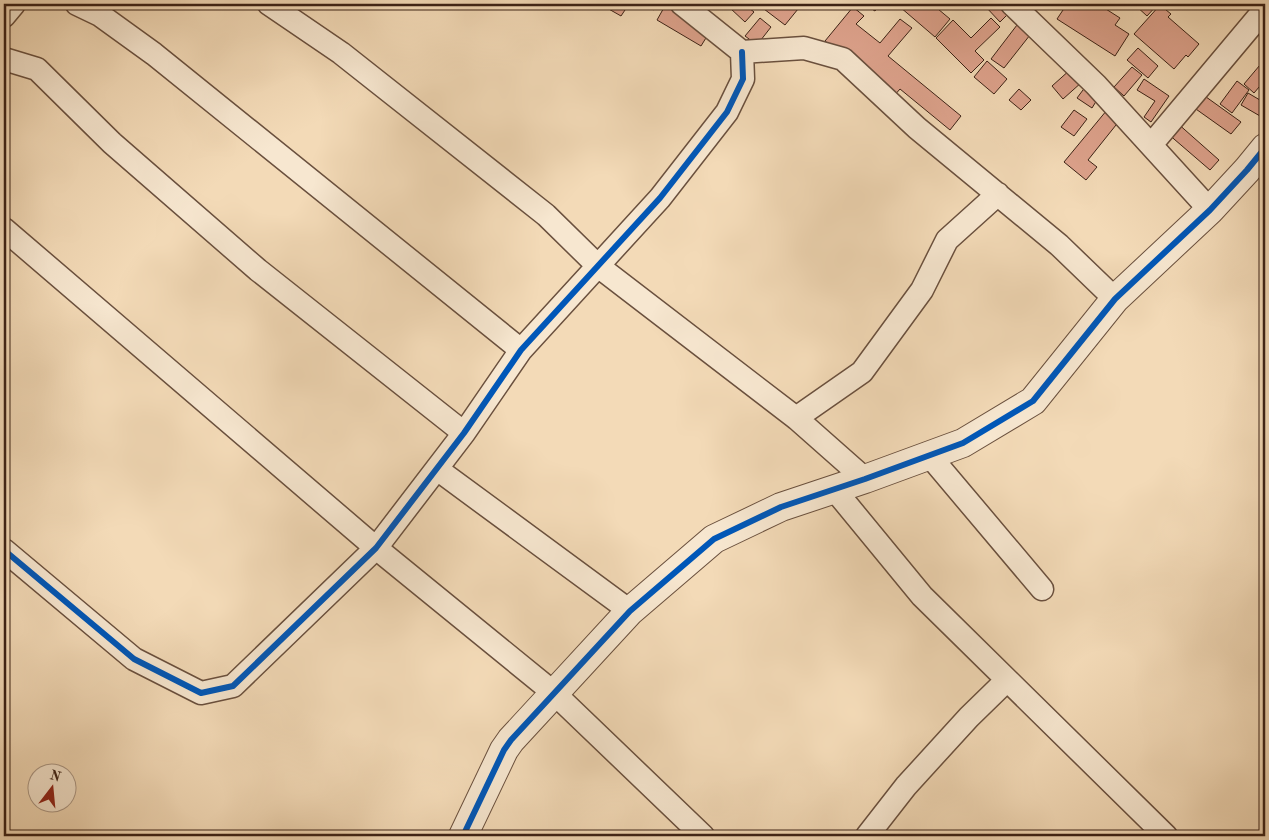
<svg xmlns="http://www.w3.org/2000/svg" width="1269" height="840" viewBox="0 0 1269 840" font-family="'Old Standard TT',serif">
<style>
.building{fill:#dea38d;stroke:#3c2216}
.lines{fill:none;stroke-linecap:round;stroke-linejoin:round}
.minor-casing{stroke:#6a503e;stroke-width:25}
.tertiary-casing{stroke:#6a503e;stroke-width:30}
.minor{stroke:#f7e7d0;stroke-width:22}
.tertiary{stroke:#f7e7d0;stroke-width:28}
.cycleway-casing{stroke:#f7e7d0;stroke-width:9}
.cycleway{stroke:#0057b8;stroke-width:6}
</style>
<rect width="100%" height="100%" fill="#f3dab7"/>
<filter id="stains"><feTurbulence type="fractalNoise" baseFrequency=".004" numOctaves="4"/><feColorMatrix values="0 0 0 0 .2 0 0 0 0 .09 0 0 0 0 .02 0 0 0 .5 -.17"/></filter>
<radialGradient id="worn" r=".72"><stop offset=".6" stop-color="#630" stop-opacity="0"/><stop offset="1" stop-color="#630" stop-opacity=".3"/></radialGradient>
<path class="building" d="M600,4H629L621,16Z
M646,4H659L654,10Z
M666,4L683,14L709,33L701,46L657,20Z
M734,4H744L754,12L745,22L730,8Z
M768,4H791L798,9L785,25L764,9Z
M864,4H880L875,11Z
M903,4H932L950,19L935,37L900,7Z
M987,4H998L1008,14L1000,22L985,6Z
M1067,4L1071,6L1073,4H1098L1120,18L1115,25L1129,34L1115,56L1057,19Z
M1136,4H1158L1147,16L1135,5Z
M1160,5L1171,14L1168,17L1199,44L1188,57L1186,55L1174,69L1134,34Z
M853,7L864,16L856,24L880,43L900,19L912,28L888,56L961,116L950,130L900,89L893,97L825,41Z
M760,18L771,27L757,45L745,36Z
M991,18L1000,27L975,51L984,60L971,73L936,38L953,20L971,38Z
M1017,25L1030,35L1004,68L991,59Z
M1138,48L1158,66L1148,78L1127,60Z
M1265,59V80L1254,93L1244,84Z
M987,61L1007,79L994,94L974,77Z
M1132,67L1142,75L1124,96L1114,87Z
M1071,69L1082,82L1063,99L1052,86Z
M1144,79L1169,96L1151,122L1144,117L1155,101L1137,90Z
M1237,81L1249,90L1232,113L1220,104Z
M1188,84L1241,122L1231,134L1179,97Z
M1086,86L1100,95L1092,108L1077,98Z
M1019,89L1031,100L1021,110L1009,100Z
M1248,93L1265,103V107L1260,116L1241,105Z
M1074,110L1087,119L1074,136L1061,127Z
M1107,110L1120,120L1088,160L1097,167L1086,180L1064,162Z
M1176,122L1219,160L1210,170L1167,133Z"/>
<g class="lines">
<g class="minor-casing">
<path id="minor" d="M77,4L100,15L154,54L521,350
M269,4L341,53L546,215L598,266L796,418L865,479
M682,4L742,52L804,48L843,59L917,128L1059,245L1115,299
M1012,4L1096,85L1210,210
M4,16L14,4
M4,59L37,69L112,143L258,270L464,433
M1151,145L1265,9
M4,229L376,548L554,693L703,836
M796,418L862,372L922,290L947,240L998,194
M929,455L1042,589
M437,469L630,611
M834,489L922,596L1166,836
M4,550L134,659L201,693L233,686L376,548L464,433L521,350L660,198L727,112L743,79L742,52
M867,836L906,786L969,717L1007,680"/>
</g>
<g class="tertiary-casing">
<path id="tertiary" d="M463,836L504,750L511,740L630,611L714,539L781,507L865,479L963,443L1033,401L1115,299L1210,210L1247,170L1265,148"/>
</g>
<use href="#minor" class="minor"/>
<use href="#tertiary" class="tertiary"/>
<g class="cycleway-casing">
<path id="cycleway" d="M4,550L134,659L201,693L233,686L376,548L464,433L521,350L660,198L727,112L743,79L742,52
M463,836L504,750L511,740L630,611L714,539L781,507L865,479L963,443L1033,401L1115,299L1210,210L1247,170L1265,148"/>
</g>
<use href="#cycleway" class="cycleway"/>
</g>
<rect width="1269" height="840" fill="none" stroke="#f3dab7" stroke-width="20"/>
<rect x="5" y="5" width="1259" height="830" fill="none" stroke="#3c2216" stroke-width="2.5"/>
<rect x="10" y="10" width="1249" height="820" fill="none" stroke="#3c2216"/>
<g transform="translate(52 788) rotate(16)"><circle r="24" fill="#f7e7d0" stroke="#ac9886"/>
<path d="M0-4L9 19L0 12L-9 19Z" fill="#8f2418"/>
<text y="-8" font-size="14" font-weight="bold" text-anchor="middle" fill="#3c2216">N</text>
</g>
<rect width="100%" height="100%" filter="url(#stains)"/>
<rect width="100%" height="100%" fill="url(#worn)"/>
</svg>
